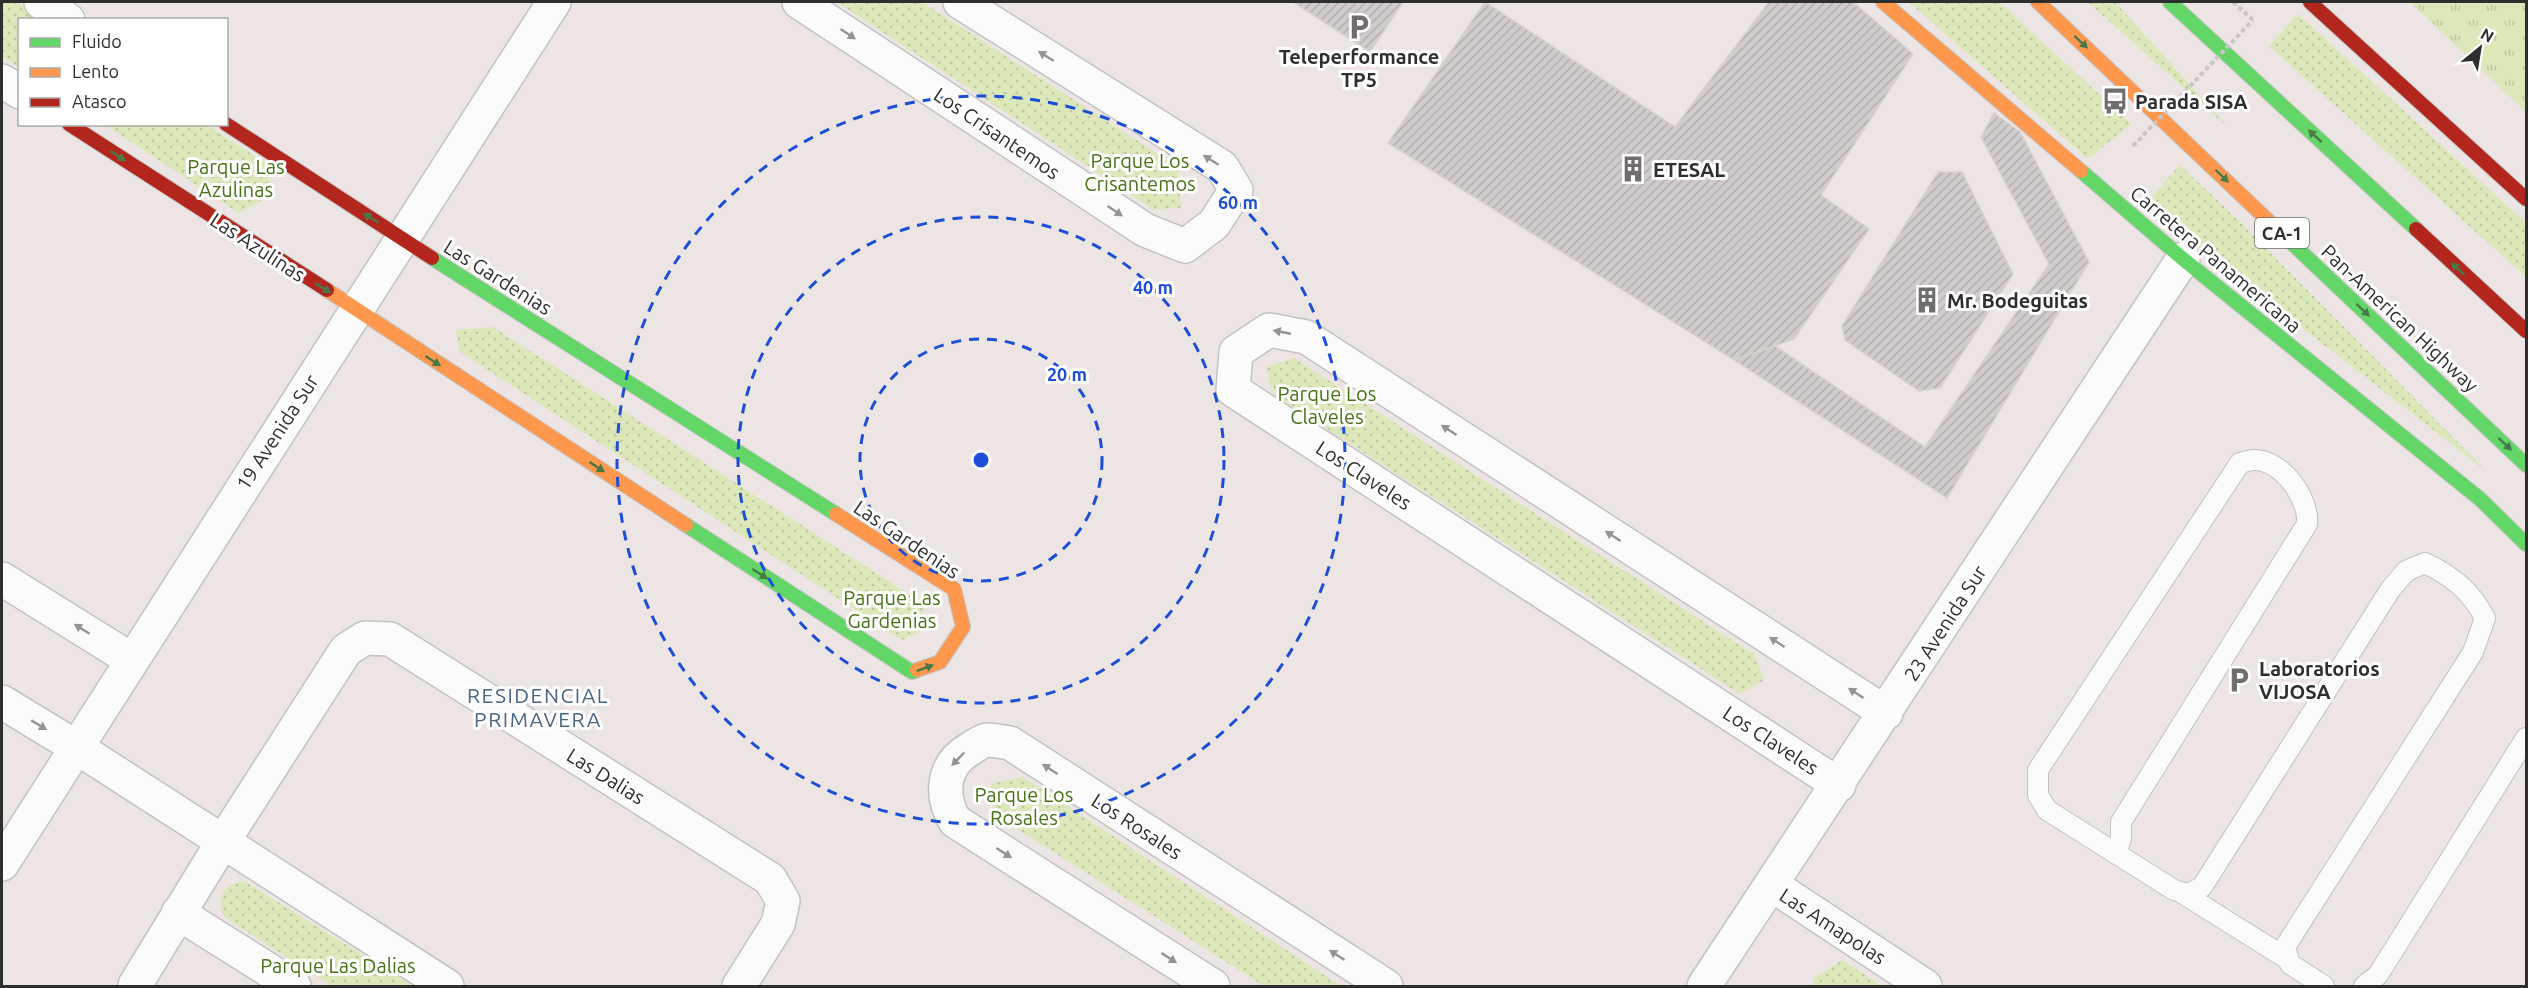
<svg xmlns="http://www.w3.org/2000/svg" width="2528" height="988" viewBox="0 0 2528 988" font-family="Ubuntu,sans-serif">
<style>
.grass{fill:url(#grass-tufts)}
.park{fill:url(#park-dots)}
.building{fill:url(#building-hatch);stroke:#d7d1cf;stroke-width:1.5}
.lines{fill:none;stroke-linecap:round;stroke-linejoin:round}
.lane-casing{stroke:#c3c3c3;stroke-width:22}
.street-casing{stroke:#c3c3c3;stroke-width:36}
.fast-casing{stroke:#c3c3c3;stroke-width:16}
.slow-casing{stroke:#c3c3c3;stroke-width:16}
.jam-casing{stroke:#c3c3c3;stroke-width:16}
.path{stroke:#c8c7c6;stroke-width:4;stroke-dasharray:4.5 3;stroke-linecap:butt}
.lane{stroke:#fcfbfb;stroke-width:20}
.street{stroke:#fcfbfb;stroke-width:33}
.fast{stroke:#63d668;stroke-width:14}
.slow{stroke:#ff974d;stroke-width:14}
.jam{stroke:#b3261e;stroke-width:14}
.path-bridge{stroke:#c8c7c6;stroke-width:4;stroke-dasharray:4.5 3;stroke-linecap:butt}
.oneway{fill:#959494}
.oneway2{fill:#467a48}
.ring{fill:none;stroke:#1d4ed8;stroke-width:3;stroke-dasharray:10 8}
.labels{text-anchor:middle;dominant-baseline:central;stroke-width:6;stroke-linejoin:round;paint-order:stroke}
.shield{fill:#fff;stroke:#6d6d6d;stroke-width:1.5}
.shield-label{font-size:18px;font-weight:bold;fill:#2e2e2e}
.poi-label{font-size:20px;font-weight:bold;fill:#2e2e2e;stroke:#fff;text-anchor:start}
.street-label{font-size:20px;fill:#2e2e2e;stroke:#fff}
.park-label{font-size:20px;fill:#477315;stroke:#fff}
.neighbourhood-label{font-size:21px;letter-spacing:1.5px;fill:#496683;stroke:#fff}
.centre{fill:#1d4ed8;stroke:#fff;stroke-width:3}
.ring-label{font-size:18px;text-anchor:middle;font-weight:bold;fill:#1d4ed8;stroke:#fff;stroke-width:6;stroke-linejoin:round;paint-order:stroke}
</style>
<defs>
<pattern id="grass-tufts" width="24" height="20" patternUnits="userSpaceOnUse" patternTransform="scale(1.5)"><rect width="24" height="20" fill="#dce8ba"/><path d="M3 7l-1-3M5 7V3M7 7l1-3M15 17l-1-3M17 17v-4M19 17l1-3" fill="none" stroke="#bdc7a0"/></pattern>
<pattern id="park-dots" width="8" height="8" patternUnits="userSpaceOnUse" patternTransform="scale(1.5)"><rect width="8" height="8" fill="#dce8ba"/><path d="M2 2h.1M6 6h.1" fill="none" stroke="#bdc7a0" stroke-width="1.8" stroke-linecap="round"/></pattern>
<pattern id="building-hatch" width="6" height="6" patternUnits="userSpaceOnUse" patternTransform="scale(1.5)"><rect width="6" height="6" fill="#d1cccb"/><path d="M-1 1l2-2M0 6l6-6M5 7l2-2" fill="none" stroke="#b4b0af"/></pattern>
</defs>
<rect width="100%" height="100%" fill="#ece5e3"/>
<path class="grass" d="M2410,2H2526V112Z"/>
<path class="park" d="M2,2H17L44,19L20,20L19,68L2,56Z
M837,2H922L1178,167L1181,208L1153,209Z
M1909,2H1999L2131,124L2088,159Z
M2088,2H2115L2228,127Z
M2298,14L2526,223V277L2269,46Z
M105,125H206L266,163L271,195L239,213Z
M2180,165L2241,223L2486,471L2219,263L2142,208Z
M493,327L924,604V629L902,640L460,352L456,330Z
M1294,358L1755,655L1764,680L1740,694L1273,394L1266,367Z
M1023,777L1341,986H1264L994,814L991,784Z
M244,881L412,986H332L224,917C217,897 222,884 244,881Z
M1842,960L1882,986H1814L1813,979Z"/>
<path class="building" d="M1293,2H1403L1370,52Z
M1485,2L1675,127L1769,2H1853L1913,54L1821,195L1869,229L1794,339L1734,360L1388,143Z
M1994,113L2020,132L2089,262L1947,498L1734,360L1775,346L1925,447L2049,264L1981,137Z
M1938,172H1962L2013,274L1940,388L1919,391L1845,340L1842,326Z"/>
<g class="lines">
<g class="lane-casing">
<path id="lane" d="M2116,854L2121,838V822L2307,524C2310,500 2282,459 2254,460C2250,460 2244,462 2240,463L2038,770V795L2047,810L2174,890L2188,894L2202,887L2390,590L2406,571L2425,563C2452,576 2471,591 2485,618L2473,652L2285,947L2290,964L2324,986
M2182,893L2286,958
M2364,986L2378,975L2526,738"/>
</g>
<g class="street-casing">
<path id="street" d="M41,2L68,20
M799,2L1145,230L1185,246L1214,224L1236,190L1222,167L960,2
M2,81L20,92
M2,579L132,660
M2,702L76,747L447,986
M1839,785L1233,390L1236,352L1269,330L1306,337L1886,713
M2,864L554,2
M1772,885L1925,986
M178,913L294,986
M135,985L222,843L346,650L365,638L390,639L770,879L783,901L778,924L739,986
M1213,986L955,821C940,795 942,765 970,749C975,746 981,741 987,740C994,740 1003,742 1010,743L1386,986
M1704,986L2183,259"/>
</g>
<g class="fast-casing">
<path id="fast" d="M2170,2L2416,229
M2081,171L2183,259L2480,499L2526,544
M2277,229L2526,465
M432,258L836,514
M686,525L912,672L917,670"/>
</g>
<g class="slow-casing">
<path id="slow" d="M1883,2L2081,171
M2038,2L2277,229
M327,290L686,525
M836,514L954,589L963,627L940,662L917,670"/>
</g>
<g class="jam-casing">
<path id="jam" d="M2310,2L2526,199
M69,124L327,290
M226,124L432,258
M2416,229L2526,331"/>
</g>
<path class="path" d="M2233,2L2253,20"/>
<use href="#lane" class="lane"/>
<use href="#street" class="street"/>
<use href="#fast" class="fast"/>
<use href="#slow" class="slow"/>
<use href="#jam" class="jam"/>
<path class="path-bridge" d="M2133,146L2253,20"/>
</g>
<defs><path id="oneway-solid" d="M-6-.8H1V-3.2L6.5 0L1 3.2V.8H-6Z" transform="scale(1.5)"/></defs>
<g class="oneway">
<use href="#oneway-solid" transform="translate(848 34) rotate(34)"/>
<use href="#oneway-solid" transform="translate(1046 56) rotate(-148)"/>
<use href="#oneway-solid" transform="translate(1211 160) rotate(-148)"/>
<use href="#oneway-solid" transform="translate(1115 211) rotate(34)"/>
<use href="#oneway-solid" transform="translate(1282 332) rotate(-169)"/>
<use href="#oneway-solid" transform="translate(1449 430) rotate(-147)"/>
<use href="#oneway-solid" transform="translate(1613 536) rotate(-147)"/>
<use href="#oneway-solid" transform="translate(82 629) rotate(-148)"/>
<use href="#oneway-solid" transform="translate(1777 642) rotate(-147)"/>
<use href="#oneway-solid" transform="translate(1856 693) rotate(-147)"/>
<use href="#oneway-solid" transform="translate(39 725) rotate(31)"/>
<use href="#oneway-solid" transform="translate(958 759) rotate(134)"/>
<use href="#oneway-solid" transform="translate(1050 769) rotate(-147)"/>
<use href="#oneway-solid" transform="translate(1004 853) rotate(33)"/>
<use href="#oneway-solid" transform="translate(1337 955) rotate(-147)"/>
<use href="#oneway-solid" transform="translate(1169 958) rotate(33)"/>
</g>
<g class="oneway2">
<use href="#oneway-solid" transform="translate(2081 42) rotate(43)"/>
<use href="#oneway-solid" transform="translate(2315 136) rotate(-137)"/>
<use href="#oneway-solid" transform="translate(118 156) rotate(33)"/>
<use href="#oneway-solid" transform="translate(2222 176) rotate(44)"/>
<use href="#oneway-solid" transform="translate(371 218) rotate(-148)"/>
<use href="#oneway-solid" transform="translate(2458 269) rotate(-137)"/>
<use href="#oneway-solid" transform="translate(323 288) rotate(31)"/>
<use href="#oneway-solid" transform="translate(2363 310) rotate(43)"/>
<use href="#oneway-solid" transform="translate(433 361) rotate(33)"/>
<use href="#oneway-solid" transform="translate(2505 444) rotate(43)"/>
<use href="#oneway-solid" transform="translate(597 467) rotate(33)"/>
<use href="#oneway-solid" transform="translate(760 574) rotate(33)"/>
<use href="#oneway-solid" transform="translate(925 668) rotate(-20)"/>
</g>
<g class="ring">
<circle cx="981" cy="460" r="121"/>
<circle cx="981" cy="460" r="243"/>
<circle cx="981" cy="460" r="364"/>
</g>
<defs>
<g id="parking-bare" transform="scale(2.07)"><path d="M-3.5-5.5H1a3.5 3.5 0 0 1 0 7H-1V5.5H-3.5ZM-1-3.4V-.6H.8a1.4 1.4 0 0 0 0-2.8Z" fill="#706e6d" stroke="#fff" stroke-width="2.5" paint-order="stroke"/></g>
<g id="bus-bare" transform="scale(2.07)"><path d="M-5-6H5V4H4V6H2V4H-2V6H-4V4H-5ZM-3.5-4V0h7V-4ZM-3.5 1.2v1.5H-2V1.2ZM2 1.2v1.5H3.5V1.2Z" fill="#706e6d" stroke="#fff" stroke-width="2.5" paint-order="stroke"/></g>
<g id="building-bare" transform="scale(2.07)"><path d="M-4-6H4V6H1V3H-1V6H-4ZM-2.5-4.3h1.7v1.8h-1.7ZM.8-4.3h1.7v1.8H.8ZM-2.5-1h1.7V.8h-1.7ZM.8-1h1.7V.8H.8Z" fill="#706e6d" stroke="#fff" stroke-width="2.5" paint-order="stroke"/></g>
</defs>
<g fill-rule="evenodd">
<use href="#parking-bare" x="1359" y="27"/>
<use href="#bus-bare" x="2115" y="101"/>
<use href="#building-bare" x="1633" y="169"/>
<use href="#building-bare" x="1927" y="300"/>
<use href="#parking-bare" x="2239" y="680"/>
</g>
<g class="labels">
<rect class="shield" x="2255" y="218" width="54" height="30" rx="4.5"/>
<g class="shield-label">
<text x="2282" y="233">CA-1</text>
</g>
<g class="poi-label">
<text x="1359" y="56" text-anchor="middle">Teleperformance<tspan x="1359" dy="23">TP5</tspan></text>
<text x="2135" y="101">Parada SISA</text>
<text x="1653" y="169">ETESAL</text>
<text x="1947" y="300">Mr. Bodeguitas</text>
<text x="2259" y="668">Laboratorios<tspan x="2259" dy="23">VIJOSA</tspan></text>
</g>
<g class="street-label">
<text transform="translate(997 133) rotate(34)">Los Crisantemos</text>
<text transform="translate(258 247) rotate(33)">Las Azulinas</text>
<text transform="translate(2216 259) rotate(40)">Carretera Panamericana</text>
<text transform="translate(498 277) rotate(32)">Las Gardenias</text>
<text transform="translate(2400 318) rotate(43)">Pan-American Highway</text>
<text transform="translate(277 432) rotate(-57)">19 Avenida Sur</text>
<text transform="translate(1364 475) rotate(33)">Los Claveles</text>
<text transform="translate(907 539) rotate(34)">Las Gardenias</text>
<text transform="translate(1945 623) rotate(-57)">23 Avenida Sur</text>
<text transform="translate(1771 740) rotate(33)">Los Claveles</text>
<text transform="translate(606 776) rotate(32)">Las Dalias</text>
<text transform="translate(1137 826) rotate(33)">Los Rosales</text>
<text transform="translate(1833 926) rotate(33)">Las Amapolas</text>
</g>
<g class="park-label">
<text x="1140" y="160">Parque Los<tspan x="1140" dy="23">Crisantemos</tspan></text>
<text x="236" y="166">Parque Las<tspan x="236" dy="23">Azulinas</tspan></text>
<text x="1327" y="393">Parque Los<tspan x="1327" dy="23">Claveles</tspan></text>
<text x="892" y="597">Parque Las<tspan x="892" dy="23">Gardenias</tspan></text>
<text x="1024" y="794">Parque Los<tspan x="1024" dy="23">Rosales</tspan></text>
<text x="338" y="965">Parque Las Dalias</text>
</g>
<g class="neighbourhood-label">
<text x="538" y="695">RESIDENCIAL<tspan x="538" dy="24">PRIMAVERA</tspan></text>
</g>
</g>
<circle cx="981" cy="460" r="9" class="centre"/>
<g class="ring-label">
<text x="1238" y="209">60 m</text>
<text x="1153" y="294">40 m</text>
<text x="1067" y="381">20 m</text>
</g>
<rect width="2528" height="988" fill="none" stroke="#2e2e2e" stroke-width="6"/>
<rect x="18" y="18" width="210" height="108" fill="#ffffff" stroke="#ababab" stroke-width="1.5"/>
<rect x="30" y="38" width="30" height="9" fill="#63d668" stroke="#ababab" stroke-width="1.5"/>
<text x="72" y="48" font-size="18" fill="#2e2e2e">Fluido</text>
<rect x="30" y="68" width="30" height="9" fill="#ff974d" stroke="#ababab" stroke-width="1.5"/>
<text x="72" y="78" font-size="18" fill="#2e2e2e">Lento</text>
<rect x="30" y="98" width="30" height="9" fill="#b3261e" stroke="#ababab" stroke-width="1.5"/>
<text x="72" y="108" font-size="18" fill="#2e2e2e">Atasco</text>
<g transform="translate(2480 48) rotate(30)" stroke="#ffffff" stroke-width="4.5" paint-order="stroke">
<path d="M0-4.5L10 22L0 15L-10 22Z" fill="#2e2e2e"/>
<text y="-9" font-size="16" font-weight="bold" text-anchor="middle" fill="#2e2e2e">N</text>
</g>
</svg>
